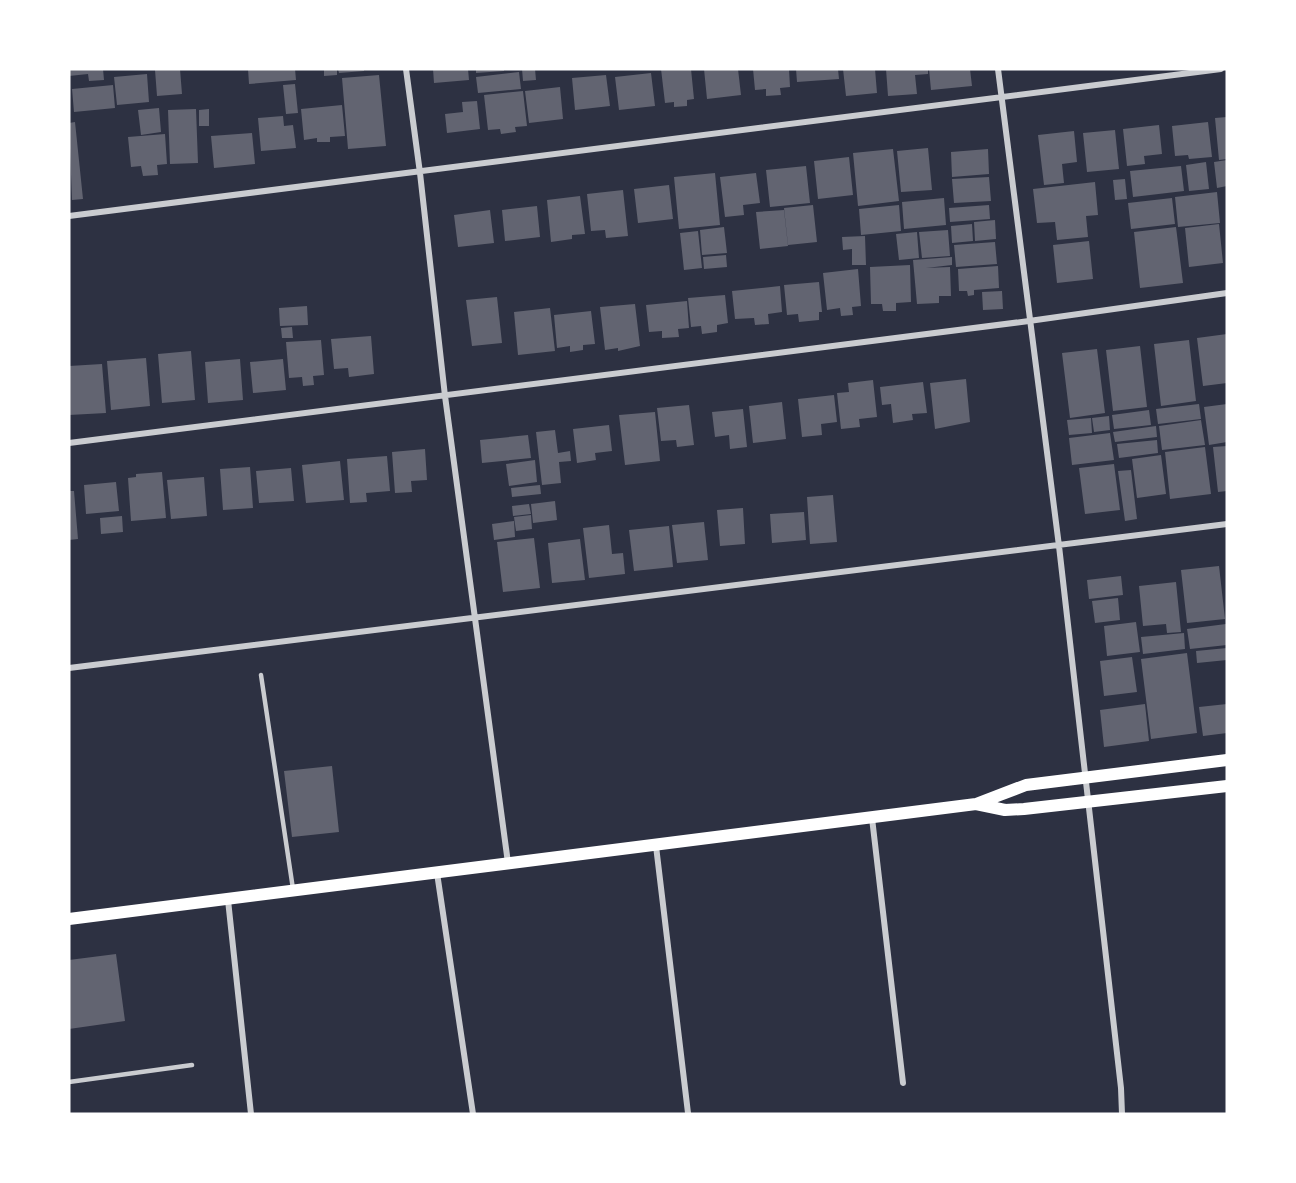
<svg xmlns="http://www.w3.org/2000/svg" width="1296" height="1183" viewBox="0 0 1296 1183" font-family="'Roboto Condensed',sans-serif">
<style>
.building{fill:#626471}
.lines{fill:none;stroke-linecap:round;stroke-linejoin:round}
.service{stroke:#caccd0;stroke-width:4.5}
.minor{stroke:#caccd0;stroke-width:6}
.secondary{stroke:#fff;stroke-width:12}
</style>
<rect width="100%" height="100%" fill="#2d3142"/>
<path class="building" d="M69,69H103L104,80L89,81L88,74L69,76Z
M180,69L182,94L157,96L155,70Z
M248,69H295L296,80L249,84Z
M324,69H337V75L324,76Z
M338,69H364V71L339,73Z
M433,69H468L469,80L434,83Z
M476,69H504V71L476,73Z
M522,69H535L536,80L523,81Z
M661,69H691L694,99L687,100V106L674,107V102L665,103Z
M704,69H738L741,95L707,99Z
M753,69H789L790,87L780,88L781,95L766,96V89L755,90Z
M796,69H838L839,79L797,82Z
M843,69H875L877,93L846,96Z
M886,69H928V74L915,75L917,94L888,96Z
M929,69H970L972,86L931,90Z
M519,72L521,89L478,93L476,77Z
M651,73L655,106L619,110L615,77Z
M147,74L149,102L117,105L114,77Z
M379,75L386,146L348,149L342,78Z
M606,75L610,106L575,110L572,78Z
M295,84L298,113L286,114L283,85Z
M113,85L115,108L74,112L72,89Z
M560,87L563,119L529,123L525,91Z
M523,91L527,126L515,127L516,132L501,134L500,129L488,130L484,95Z
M477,101L480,129L447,133L445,114L463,112L462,102Z
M342,105L345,136L330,137V142H317V138L304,140L301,109Z
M159,108L161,132L141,135L138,110Z
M196,109L198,163L170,164L168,110Z
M209,109V126H199V110Z
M283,116L284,126L293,125L296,148L261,151L258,118Z
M1227,117V159L1219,160L1215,118Z
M75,122L83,199L72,200L69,123Z
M1208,122L1212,157L1189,159L1188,155L1175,156L1172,126Z
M1159,125L1162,154L1144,156L1145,164L1127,166L1123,129Z
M1115,130L1119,169L1087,172L1083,133Z
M1074,131L1077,162L1062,164L1064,183L1044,185L1038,135Z
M252,133L255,164L214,168L211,136Z
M165,134L167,164L157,165L158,175L143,176L141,166L131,167L128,137Z
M928,148L932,190L901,192L897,151Z
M893,149L899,201L858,206L853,153Z
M988,149L989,174L952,177L951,152Z
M849,157L853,195L818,199L814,161Z
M1227,160V186L1217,188L1214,162Z
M1206,162L1209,189L1189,191L1186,165Z
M806,166L810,203L770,207L766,170Z
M1181,166L1184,191L1133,197L1130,171Z
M715,173L720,225L679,229L674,177Z
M756,173L760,203L743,205L744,215L725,217L720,177Z
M989,177L991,201L954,203L952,179Z
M1125,179L1127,199L1115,200L1113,180Z
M1095,182L1098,215L1086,216L1088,237L1057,240L1055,222L1037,223L1033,189Z
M669,185L673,219L638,223L634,189Z
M623,190L628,236L606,238L605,230L591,231L587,194Z
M1217,192L1220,223L1178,227L1175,197Z
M580,196L585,234L572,235V239L551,242L547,200Z
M944,198L946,225L904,229L902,202Z
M1172,198L1175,224L1131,229L1128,203Z
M813,205L817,242L788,245L784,208Z
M899,205L901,231L861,235L859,209Z
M989,205L990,219L950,222L949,208Z
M537,206L540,237L505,241L502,210Z
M490,210L494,243L458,247L454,215Z
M784,210L788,246L760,249L756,212Z
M995,220L996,239L975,241L974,222Z
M972,224L973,241L952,243L951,226Z
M1219,224L1223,263L1189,267L1185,228Z
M724,227L727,253L702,255L700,230Z
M1176,227L1183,283L1140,288L1134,232Z
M948,230L950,256L922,258L919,232Z
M698,231L702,268L684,270L680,233Z
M917,232L919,258L899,260L896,234Z
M865,236L866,265H852V249L843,250L842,237Z
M1089,241L1093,279L1057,283L1053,245Z
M995,242L997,264L956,267L954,245Z
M726,255L727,267L704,269L703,257Z
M952,257V265L926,268L950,267L951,296H939V303L917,304L913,260Z
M910,265L911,302L896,303V311H883L882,304H871L870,267Z
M998,266L999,288L974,290V295L968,296L967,291H959L958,269Z
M858,269L861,306L852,307L853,315L841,316L840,308L827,310L823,273Z
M819,282L822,312H819V320L799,322L798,314L787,315L784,285Z
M780,286L782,312L768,314L769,324L755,325L754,318L735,319L732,291Z
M1002,291L1003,309L983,310L982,292Z
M725,295L728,323L717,325V332L702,334L701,326L691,327L688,298Z
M497,297L502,343L472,346L466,300Z
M687,301L689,328L678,329L679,337L662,338V331L649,332L646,305Z
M635,304L640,346L618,351V348L605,350L600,307Z
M307,306L308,325L280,326L279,308Z
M550,308L555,351L518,355L514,312Z
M591,311L595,344L583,345V350L570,352V346L557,348L554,315Z
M292,327L293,338H282L281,328Z
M1227,334V383L1203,386L1197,338Z
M371,336L374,374L349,377L348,368L334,369L331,339Z
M321,340L324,375L313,376L314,385L303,386L302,377L289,378L286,342Z
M1189,340L1196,401L1161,406L1154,344Z
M1140,346L1147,407L1113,411L1106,350Z
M1097,349L1105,413L1070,418L1062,353Z
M191,351L195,400L162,403L158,354Z
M146,358L150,406L111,410L107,361Z
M240,359L243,400L208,403L205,362Z
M283,359L286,390L253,393L250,362Z
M102,364L106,413L69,415V366Z
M966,379L970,422L935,429L930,383Z
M873,380L877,417L859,419L860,427L841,429L837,393L849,392L848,383Z
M923,382L927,413L912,414L913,420L893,423L891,404L882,405L880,387Z
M834,395L837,422L821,424L822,435L802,437L798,399Z
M782,402L786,439L753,443L749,406Z
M1199,404L1201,419L1158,424L1156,409Z
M1227,404V442L1209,445L1204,407Z
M689,405L694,445L677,447L676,440L661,441L657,408Z
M743,409L747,447L730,449L729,435L715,437L712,412Z
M1149,410L1151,425L1114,429L1112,415Z
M655,412L660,461L625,465L619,415Z
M1109,416L1110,430L1094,432L1092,418Z
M1091,418L1092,433L1069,435L1067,420Z
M1201,420L1205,445L1162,450L1159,426Z
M609,425L612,451L595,453L596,460L577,463L573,429Z
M1156,426L1157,437L1115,442L1113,432Z
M555,430L558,453L570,451L571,461L559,462L561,483L542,485L536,432Z
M1110,433L1114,460L1072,465L1069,438Z
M528,435L531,458L482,463L480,440Z
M1157,440L1158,453L1119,458L1117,444Z
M1227,446V491L1218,492L1213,447Z
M1205,447L1211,494L1170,499L1165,452Z
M425,449L427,480L411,481L412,492L395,493L392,452Z
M1161,455L1166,494L1137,498L1132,459Z
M387,456L390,491L366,493L367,502L350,503L347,459Z
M535,460L537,482L509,486L506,464Z
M340,461L344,500L306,503L302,465Z
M1114,464L1120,510L1085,514L1079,468Z
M250,467L253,508L223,510L220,469Z
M291,468L294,501L259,503L256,471Z
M1131,470L1137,519L1125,521L1118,471Z
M162,472L166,518L131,521L128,478L136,477V474Z
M204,477L207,516L171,519L167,480Z
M116,482L119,511L86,514L84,485Z
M540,485L541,494L512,497L511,488Z
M69,491H74L78,539L69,540Z
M833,495L837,542L810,544L807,497Z
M555,501L557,520L533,523L531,504Z
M529,504L531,514L513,516L512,506Z
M743,508L745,544L720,546L717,510Z
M804,512L806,540L772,543L770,514Z
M531,515L532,529L516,531L514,517Z
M122,516L123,532L101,534L100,518Z
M514,521L515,537L494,540L492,524Z
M704,522L708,560L677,563L672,525Z
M609,525L612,554L623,553L625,574L589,578L583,528Z
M669,526L673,567L634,571L629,530Z
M534,538L540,588L503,592L497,542Z
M580,539L585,580L552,583L548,543Z
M1219,566L1225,619L1187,623L1181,570Z
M1121,576L1123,595L1089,599L1087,580Z
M1176,582L1181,632L1167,633L1166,624L1143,626L1139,586Z
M1118,598L1120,620L1095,623L1092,601Z
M1136,622L1140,652L1107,656L1104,626Z
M1226,624L1227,645L1190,649L1187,629Z
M1184,633L1185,649L1143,654L1141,637Z
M1227,648V660L1197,663L1196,651Z
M1187,653L1197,733L1151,739L1141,659Z
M1132,657L1137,692L1104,696L1100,661Z
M1145,704L1149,741L1104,747L1100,710Z
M1227,704V733L1203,736L1199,707Z
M332,766L339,832L292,837L284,771Z
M116,954L125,1021L69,1029V960Z"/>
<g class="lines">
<path class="service" d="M261,675L293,889
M69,1082L192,1065"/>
<path class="minor" d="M406,69L420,173L445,396L508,863
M998,69L1059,546L1121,1088L1122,1114
M69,216L1221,69
M69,443L1029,321L1227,293
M69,668L1227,524
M872,818L903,1083
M656,846L688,1113
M437,873L473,1114
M228,900L251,1114"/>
<path class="secondary" d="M976,804L1005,810L1024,809L1227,786
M69,919L976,804L1026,785L1227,760"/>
</g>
<rect width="1296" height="1183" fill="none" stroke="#ffffff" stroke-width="141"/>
</svg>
